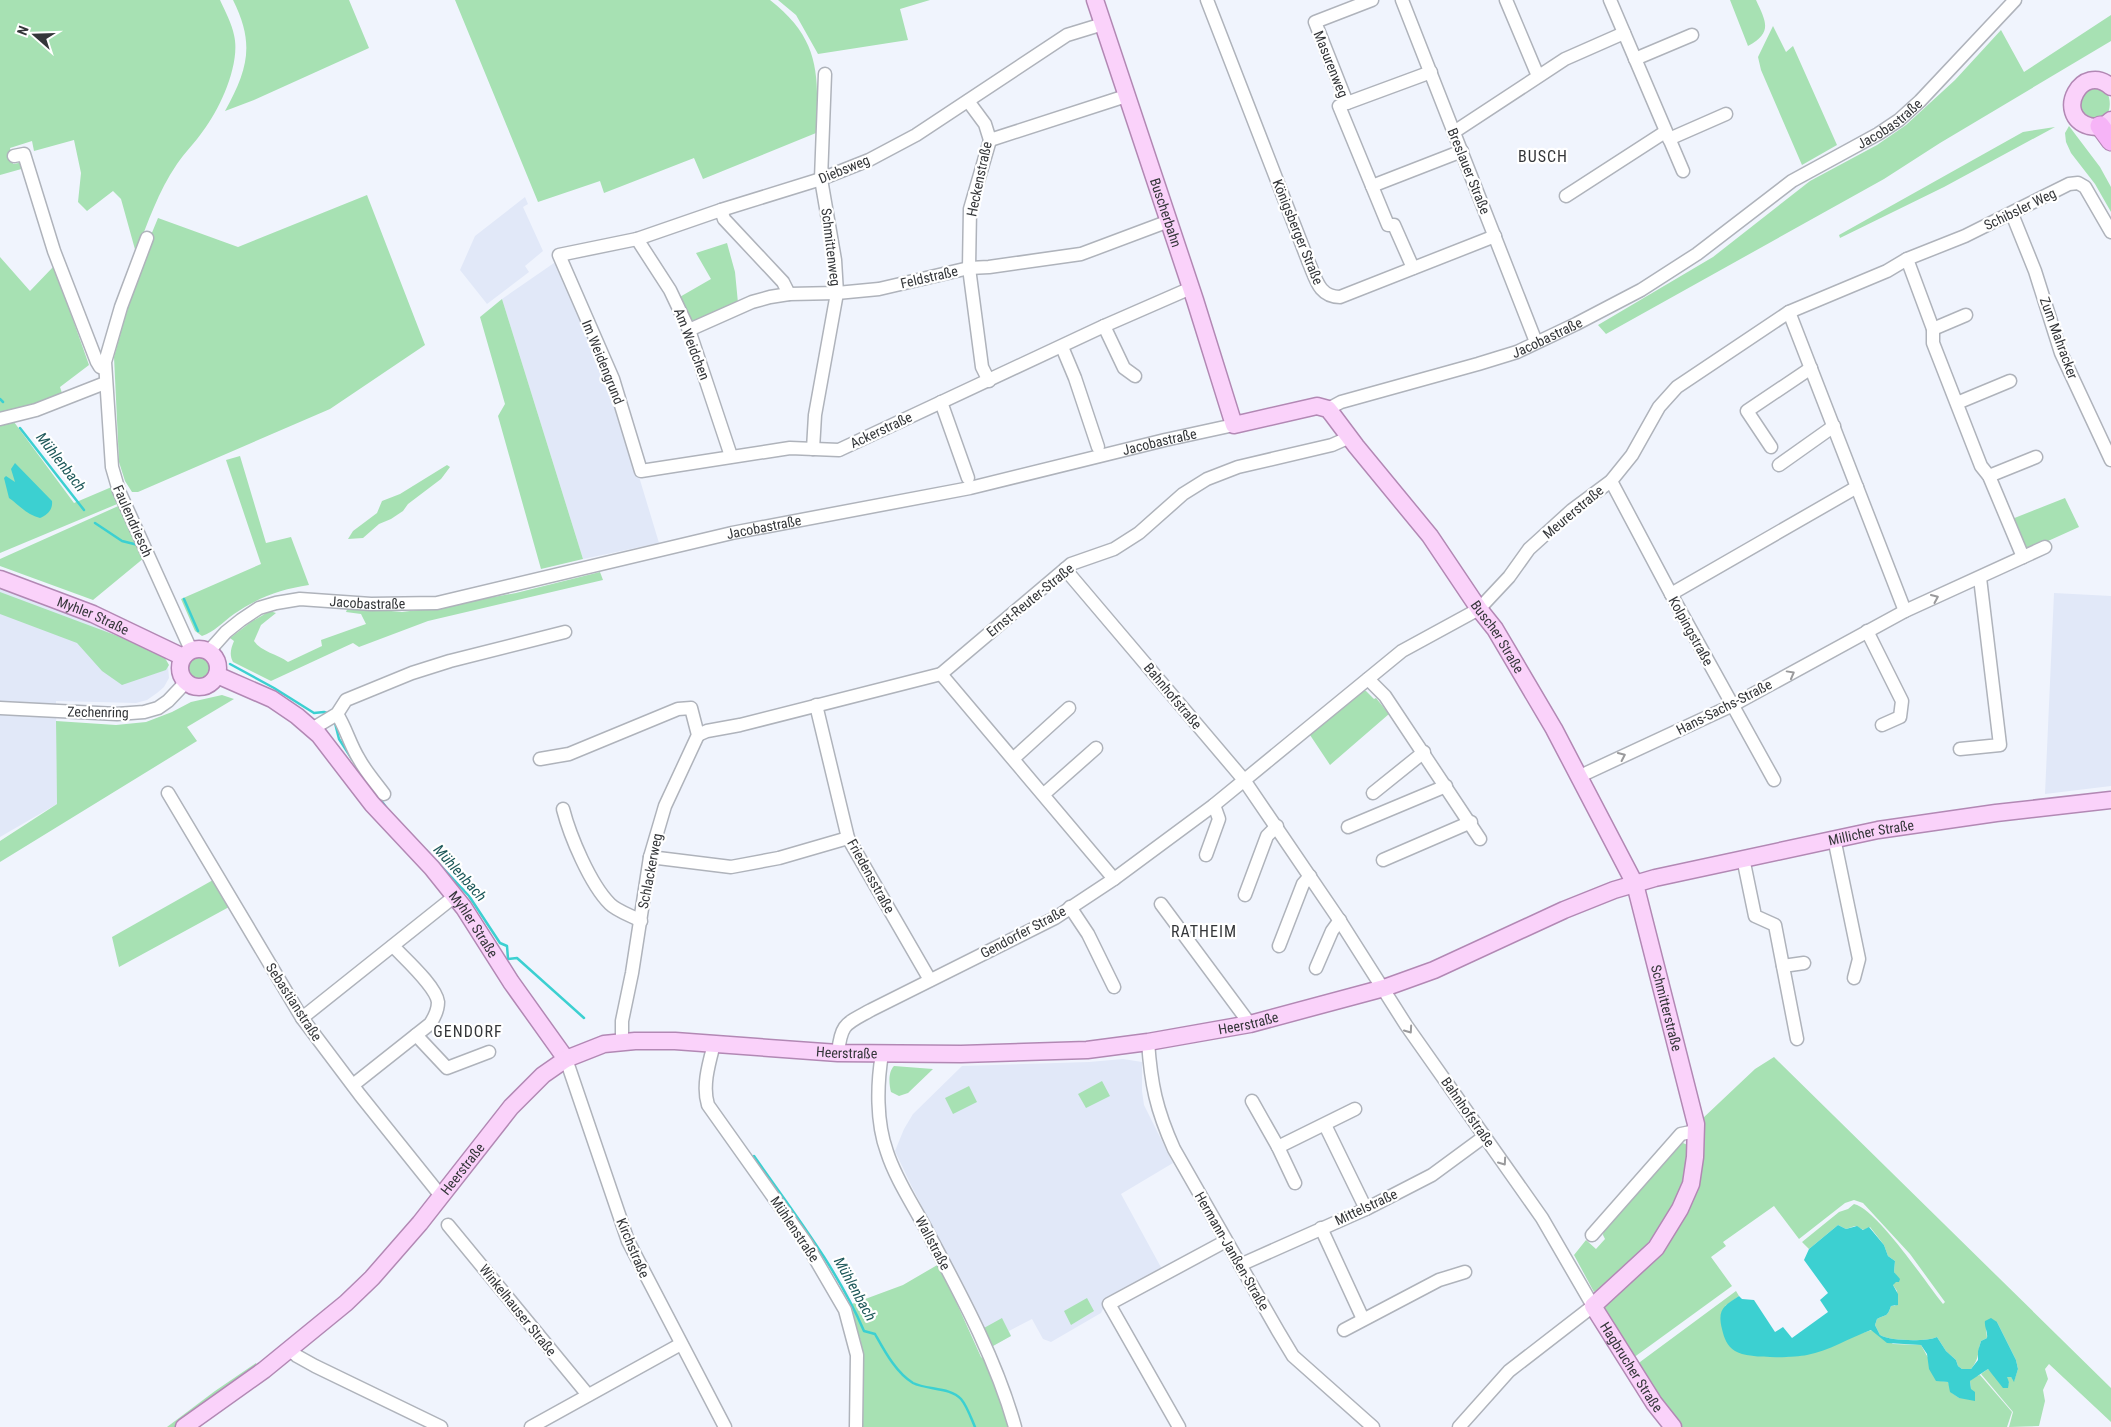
<svg xmlns="http://www.w3.org/2000/svg" width="2111" height="1427" viewBox="0 0 2111 1427" font-family="'Roboto Condensed',sans-serif">
<style>
.built{fill:#e1e8f8}
.green{fill:#a7e1b3}
.water{fill:#3cd0d1}
.lines{fill:none;stroke-linecap:round;stroke-linejoin:round}
.stream{stroke:#3cd0d1;stroke-width:2.5}
.minor-casing{stroke:#afb3bb;stroke-width:15}
.major-casing{stroke:#b288b4;stroke-width:19}
.highway-casing{stroke:#b288b4;stroke-width:21}
.minor{stroke:#fff;stroke-width:12}
.major{stroke:#fad2fa;stroke-width:16}
.highway{stroke:#f6b4f7;stroke-width:19}
.oneway{stroke:#9a9a9c}
.labels{text-anchor:middle;dominant-baseline:central;stroke-width:4.5;stroke-linejoin:round;paint-order:stroke}
.street-label{font-size:14px;fill:#343639;stroke:#fff}
.water-label{font-size:15px;font-style:italic;fill:#1c5758;stroke:#fff}
.quarter-label{font-size:16px;letter-spacing:1px;fill:#343639;stroke:#fff}
</style>
<rect width="100%" height="100%" fill="#f0f4fd"/>
<path class="built" d="M525,197L528,204L523,207L543,251L525,266L529,272L487,304L460,270L475,236Z
M554,263L560,265L609,377L659,543L583,559L502,299Z
M0,588L114,631L120,637L164,659L168,666L169,678L164,687L157,693L147,700L136,703L56,701L57,804L0,837Z
M2054,593L2111,596V786L2045,794Z
M1123,1059L1142,1062V1091L1144,1105L1173,1163L1121,1194L1163,1271L1105,1305L1101,1313L1051,1342L1043,1339L1032,1319L1009,1331L1011,1336L993,1346L911,1185L895,1151L904,1129L913,1114L962,1066L1089,1062Z"/>
<path class="green" d="M0,0H220C225,11 232,24 234,35C241,63 220,109 203,131C195,143 185,152 177,164C158,192 148,222 136,253L121,199L113,191L87,211L78,202L81,173L74,140L34,151L32,141L10,148L13,164L24,162L25,168L0,175Z
M233,0H349L369,48L254,100L225,111C248,69 255,44 233,0Z
M455,0H770C820,39 819,74 816,133L703,179L694,158L604,193L600,181L538,202Z
M778,0H930L900,9L908,40L818,54L796,15Z
M1730,0H1756C1766,22 1773,32 1748,46Z
M2111,15V41L1940,143L1884,179L1606,334L1598,325L1713,257L1810,181L1877,145L1906,125L1955,80L2001,30L2024,72Z
M1769,18L1786,52L1793,46L1837,145L1802,165L1761,70L1758,57L1773,26Z
M2093,87L2107,92C2111,100 2111,111 2105,118L2086,120L2077,103L2078,98Z
M2069,126L2100,167L2111,187V212L2095,184L2071,153L2066,142L2065,133Z
M2055,127L1944,187L1840,238L1839,235L2023,132Z
M367,195L425,345L330,409L138,492H132L125,481L119,462L114,357L142,257L158,218L238,247Z
M727,243L735,272L738,303L699,320H690L678,298L711,279L696,253Z
M0,257L30,291L54,266L89,365L60,387L62,393L21,409L0,412Z
M502,299L583,559L541,569L498,416L505,404L480,317Z
M14,422L74,503L114,486L122,502L0,553V426Z
M240,456L266,543L291,537L309,585C281,589 257,598 234,614C223,622 214,632 202,636L195,631L181,599L261,564L226,460Z
M447,465L450,467L441,479L408,504L403,511L391,519L379,524L363,538L348,539L353,531L377,513L382,501L400,494Z
M2065,498L2079,527L2026,551L2012,519Z
M125,503L150,553L93,600L0,566V559Z
M600,572L603,580L428,621L359,647L353,643L271,681L233,662C229,655 231,648 234,641L230,638L251,622L270,611L276,613L261,625L254,641C261,652 278,654 288,662L322,646L321,640L366,624L361,614L346,612L348,607L402,612L434,608L516,593Z
M0,592L123,638L165,658L169,665L166,670L122,685L102,671L77,643L0,614Z
M185 668a14 14 0 1 1 28 0a14 14 0 1 1-28 0Z
M1361,690L1366,691L1374,699L1376,698L1389,714L1330,765L1310,735Z
M222,695L234,699L187,727L197,741L0,862V841L57,804L56,721L116,725L146,722L172,712L191,702Z
M213,880L229,907L119,967L112,937Z
M1774,1057L2111,1388V1422L2049,1364L2045,1369L2048,1379L2043,1390L2045,1401L2039,1426L2009,1427L2013,1412L1981,1374L1988,1369C1997,1377 1996,1380 2007,1388L2009,1382L2006,1377H2011L2014,1381L2018,1369L2016,1360L1997,1322L1986,1329L1987,1338L1981,1341C1977,1353 1980,1358 1971,1369H1962L1958,1366L1956,1360L1946,1351L1937,1337C1926,1342 1890,1341 1880,1335L1875,1325L1877,1319C1886,1314 1887,1318 1891,1306H1895L1898,1301L1897,1291L1893,1285L1896,1275L1894,1272L1895,1261L1888,1256L1884,1245L1870,1227L1864,1230L1855,1226L1846,1229L1838,1225L1809,1249L1802,1242L1839,1212L1848,1209L1854,1204C1877,1209 1926,1283 1943,1304L1945,1302L1910,1254L1863,1203L1854,1200L1845,1203L1799,1239L1774,1206L1723,1242L1726,1246L1711,1257L1732,1286L1633,1358L1601,1313L1611,1299L1673,1226L1702,1119L1755,1069Z
M894,1066L933,1069L908,1093L899,1096L891,1092C889,1084 888,1072 894,1066Z
M1102,1081L1110,1096L1086,1108L1078,1094Z
M969,1086L977,1102L953,1114L945,1098Z
M1683,1143L1690,1146C1683,1216 1648,1245 1600,1290L1594,1292L1574,1255L1586,1240L1596,1249L1605,1239L1603,1235L1604,1227L1679,1145Z
M939,1264L981,1357L986,1361L1009,1427H863V1361L861,1342L849,1305L903,1285Z
M1736,1291L1739,1296L1725,1306L1749,1355L1787,1357L1872,1330L1893,1344L1921,1345L1941,1381L1948,1382L1952,1393L1959,1398L1971,1389L1970,1381L1973,1377L1980,1375L2012,1412L2007,1427H1680L1640,1365V1362Z
M1087,1298L1094,1311L1071,1325L1064,1311Z
M1002,1318L1011,1336L993,1346L984,1328Z
M256,1363L257,1366L176,1427H167L215,1391Z"/>
<path class="water" d="M15,463L52,501C53,510 47,515 40,518C27,515 19,505 9,498L4,478L6,476L15,482L11,469Z
M1838,1225L1846,1229L1857,1226L1863,1230L1869,1227L1884,1245L1888,1256L1895,1261L1894,1272L1900,1279L1899,1282H1896L1893,1285L1898,1294V1305L1891,1306C1887,1318 1886,1314 1877,1319L1875,1325L1880,1335C1890,1341 1926,1342 1937,1337L1946,1351L1956,1360L1958,1366L1962,1369H1971L1978,1360V1351L1981,1341L1987,1338C1988,1331 1984,1327 1985,1321L1991,1318L1997,1322L2016,1360L2018,1369L2014,1382L2011,1377H2007L2009,1382L2008,1388H2003L1988,1369L1970,1381L1971,1389L1975,1392V1401L1959,1398L1950,1392L1948,1382L1936,1381L1929,1369L1927,1354L1921,1345L1887,1343L1871,1330C1849,1338 1829,1351 1807,1355C1792,1358 1747,1359 1735,1351C1727,1346 1724,1338 1722,1329C1717,1309 1724,1306 1739,1296L1742,1299L1754,1300L1775,1332L1783,1327L1792,1338L1828,1312L1820,1300L1828,1293L1804,1260L1809,1249Z"/>
<g class="lines">
<path class="stream" d="M0,399L3,402
M20,428L84,510
M95,523L122,541L138,545
M184,599L198,631
M230,664L274,688L314,713L324,712L330,714
M335,723L339,739L352,759
M378,796L388,810
M426,850L469,896L500,943L507,946L508,959L517,958L584,1018
M754,1156C793,1212 837,1268 864,1331L875,1334C884,1350 896,1373 913,1383C927,1390 950,1387 961,1399C967,1406 971,1418 975,1427"/>
<g class="minor-casing">
<g id="minor">
<path d="M1207,0L1309,263C1316,279 1319,297 1340,297L1495,236"/>
<path d="M1372,0L1315,22L1347,103L1339,106L1388,225H1394L1413,268"/>
<path d="M1402,0L1536,342"/>
<path d="M1506,0L1538,76"/>
<path d="M1610,0L1683,171"/>
<path d="M1103,24L1067,35L916,135L869,160L821,179L721,210L637,239L559,255L613,379L641,471L790,448L839,450L1104,326L1191,288"/>
<path d="M1635,59L1692,35"/>
<path d="M968,101L985,124L990,140L970,209L969,268L982,367L989,381"/>
<path d="M1347,103L1431,72"/>
<path d="M1454,132L1565,59L1624,33"/>
<path d="M1669,139L1726,114"/>
<path d="M990,140L1126,96"/>
<path d="M14,156L24,154L54,251L97,362L100,367L105,369"/>
<path d="M1372,186L1462,151"/>
<path d="M1566,196L1665,132"/>
<path d="M721,210L724,219L783,282L789,294"/>
<path d="M2012,214L2035,271L2061,353L2111,460"/>
<path d="M147,238L121,307L105,362L112,467L119,491L191,650"/>
<path d="M637,239L670,290L689,330L731,456"/>
<path d="M1907,259L1933,329V343L1981,466L1989,476L2023,557"/>
<path d="M1789,312L1905,611"/>
<path d="M1104,326L1124,368L1135,376"/>
<path d="M1933,329L1966,315"/>
<path d="M689,330L752,302L770,297L789,294L837,293L879,289L969,268L989,267L1081,254L1169,221"/>
<path d="M1062,347L1075,378L1098,447"/>
<path d="M941,402L968,478"/>
<path d="M1957,403L2010,381"/>
<path id="s1" d="M1328,409L1341,402L1478,364L1517,352L1576,324L1641,290L1697,254L1792,181L1878,134L1899,120L1920,101L2015,0"/>
<path d="M0,419L36,410L105,383"/>
<path d="M1771,447L1747,411L1811,368"/>
<path d="M813,449L815,415L837,293L835,260L821,179L825,74"/>
<path d="M1779,465L1834,426"/>
<path d="M1989,476L2036,457"/>
<path d="M1611,481L1671,594L1774,780"/>
<path d="M1065,569L1244,780L1340,921L1406,1025L1542,1218L1593,1306L1509,1371L1459,1427"/>
<path d="M1671,594L1857,487"/>
<path d="M1867,631L1902,701L1900,717L1882,725"/>
<path id="s2" d="M209,651L226,632L241,620L259,608L276,603L300,599L371,604L437,603L732,533L970,488L1165,440L1234,425"/>
<path d="M941,674L1114,879"/>
<path d="M1368,679L1385,696L1480,839"/>
<path d="M816,705L848,838L930,980"/>
<path d="M0,708L117,714L144,712L158,708L168,701L186,682"/>
<path d="M337,714C346,728 350,745 359,759C366,772 376,783 384,794"/>
<path d="M312,729L337,714L346,700L412,673L450,661L565,632"/>
<path d="M698,735L707,731L740,725L941,674L1071,564L1114,549L1139,533L1183,494L1207,479L1238,467L1332,445L1350,437"/>
<path d="M1960,749L2000,745L1980,578"/>
<path d="M1014,758L1069,708"/>
<path d="M540,759L569,754L678,709L691,708L698,735L665,806L650,857L632,973L622,1021V1042"/>
<path d="M1578,777L1733,705L1905,611L2045,547"/>
<path d="M168,793L302,1018L360,1095L441,1196"/>
<path d="M1373,793L1424,752"/>
<path d="M1044,794L1096,748"/>
<path d="M563,809C570,836 590,884 610,904C617,911 632,916 641,921"/>
<path d="M1348,827L1446,786"/>
<path d="M1834,838L1859,959L1854,978"/>
<path d="M1206,855L1219,819L1214,805"/>
<path d="M650,857L731,867L779,858L848,838"/>
<path d="M1743,858L1755,916L1775,925L1797,1039"/>
<path d="M1383,860L1471,822"/>
<path d="M1245,895L1267,836L1277,826"/>
<path d="M1161,904L1250,1024"/>
<path d="M1070,907L1088,934L1114,987"/>
<path d="M1279,946L1303,884L1310,876"/>
<path d="M1783,966L1804,963"/>
<path d="M1316,968L1332,931L1340,920"/>
<path d="M302,1018L455,896"/>
<path d="M416,1035L447,1068L489,1052"/>
<path d="M1148,1042C1151,1084 1156,1109 1174,1149L1278,1331L1293,1356L1373,1427"/>
<path d="M714,1044C709,1063 702,1086 708,1105L806,1243L845,1310L857,1355L856,1427"/>
<path d="M838,1053C841,1023 846,1024 871,1010L1055,918L1114,879L1214,805L1402,651L1479,609L1509,577L1529,549L1572,510L1611,481L1632,455L1659,407L1677,387L1789,312L1887,271L1907,259L1965,236L2069,184L2078,183L2085,187L2111,232"/>
<path d="M882,1054C877,1084 876,1122 887,1152C896,1180 914,1206 928,1233C961,1295 996,1359 1015,1427"/>
<path d="M566,1059L628,1241L725,1427"/>
<path d="M353,1085L430,1024C434,1018 438,1011 438,1002C436,986 404,958 393,946"/>
<path d="M1252,1101L1278,1147L1295,1183"/>
<path d="M1325,1125L1366,1209"/>
<path d="M1278,1147L1355,1109"/>
<path d="M448,1225L588,1395"/>
<path d="M1321,1228L1363,1319"/>
<path d="M1592,1235L1681,1134L1696,1131"/>
<path d="M1240,1265L1366,1209L1432,1175L1485,1136"/>
<path d="M1344,1330L1439,1280L1465,1272"/>
<path d="M289,1349L297,1356L315,1366L441,1427"/>
<path d="M531,1427L681,1344"/>
<path d="M1179,1427L1109,1304L1226,1241"/>
</g>
</g>
<g class="major-casing">
<g id="major">
<path id="s3" d="M1095,0L1195,300L1234,425L1317,406L1328,409L1332,414L1356,446L1430,536L1479,609L1495,629L1554,729L1635,884L1696,1124L1695,1157L1691,1184L1680,1209L1656,1248L1593,1306L1654,1403L1673,1427"/>
<path d="M2111,87C2082,61 2053,115 2089,126C2097,128 2105,126 2111,120"/>
<path id="s4" d="M0,579L93,614L183,657"/>
<circle cx="199" cy="668" r="19"/>
<path id="s5" d="M217,675L272,699L297,716L319,735L372,804L432,868L464,908L511,982L566,1059"/>
<path id="s6" d="M184,1427L264,1370L346,1303L372,1278L420,1223L511,1107L543,1075L566,1059L604,1044L635,1041H675L838,1053L961,1054L1087,1050L1148,1042L1250,1024L1384,988L1434,970L1564,910L1614,890L1655,878L1878,830L1996,813L2111,800"/>
</g>
</g>
<g class="highway-casing">
<path id="highway" d="M2100,126L2111,141"/>
</g>
<use href="#minor" class="minor"/>
<use href="#major" class="major"/>
<use href="#highway" class="highway"/>
</g>
<defs><path id="oneway-chevron" d="M-2-3.5L2.5 0L-2 3.5" fill="none" stroke-width="1.6" stroke-linecap="round" stroke-linejoin="round" transform="scale(1.25)"/></defs>
<g class="oneway">
<use href="#oneway-chevron" transform="translate(1935 598) rotate(-24)"/>
<use href="#oneway-chevron" transform="translate(1791 674) rotate(-29)"/>
<use href="#oneway-chevron" transform="translate(1622 756) rotate(-25)"/>
<use href="#oneway-chevron" transform="translate(1409 1030) rotate(55)"/>
<use href="#oneway-chevron" transform="translate(1503 1162) rotate(55)"/>
</g>
<g class="labels">
<g class="street-label">
<text transform="translate(1331 64) rotate(68)">Masurenweg</text>
<text stroke="none"><textPath href="#s1" startOffset="636">Jacobastraße</textPath></text>
<text transform="translate(844 169) rotate(-22)">Diebsweg</text>
<text transform="translate(1469 171) rotate(68)">Breslauer Straße</text>
<text transform="translate(979 179) rotate(-78)">Heckenstraße</text>
<text transform="translate(2020 209) rotate(-26)">Schibsler Weg</text>
<text stroke="none"><textPath href="#s3" startOffset="224">Buscherbahn</textPath></text>
<text transform="translate(1298 232) rotate(68)">Königsberger Straße</text>
<text transform="translate(831 247) rotate(83)">Schmittenweg</text>
<text transform="translate(929 277) rotate(-13)">Feldstraße</text>
<text stroke="none"><textPath href="#s1" startOffset="231">Jacobastraße</textPath></text>
<text transform="translate(2059 338) rotate(70)">Zum Mahracker</text>
<text transform="translate(692 344) rotate(69)">Am Weidchen</text>
<text transform="translate(603 362) rotate(68)">Im Weidengrund</text>
<text transform="translate(881 430) rotate(-25)">Ackerstraße</text>
<text stroke="none"><textPath href="#s2" startOffset="986">Jacobastraße</textPath></text>
<text transform="translate(1573 512) rotate(-40)">Meurerstraße</text>
<text transform="translate(133 521) rotate(66)">Faulendriesch</text>
<text stroke="none"><textPath href="#s2" startOffset="581">Jacobastraße</textPath></text>
<text transform="translate(1030 600) rotate(-39)">Ernst-Reuter-Straße</text>
<text stroke="none"><textPath href="#s2" startOffset="176">Jacobastraße</textPath></text>
<text stroke="none"><textPath href="#s4" startOffset="100">Myhler Straße</textPath></text>
<text transform="translate(1691 631) rotate(61)">Kolpingstraße</text>
<text stroke="none"><textPath href="#s3" startOffset="828">Buscher Straße</textPath></text>
<text transform="translate(1173 696) rotate(50)">Bahnhofstraße</text>
<text transform="translate(1724 707) rotate(-27)">Hans-Sachs-Straße</text>
<text transform="translate(98 712) rotate(1)">Zechenring</text>
<text stroke="none"><textPath href="#s6" startOffset="1876">Millicher Straße</textPath></text>
<text transform="translate(650 871) rotate(-79)">Schlackerweg</text>
<text transform="translate(871 876) rotate(61)">Friedensstraße</text>
<text stroke="none"><textPath href="#s5" startOffset="364">Myhler Straße</textPath></text>
<text transform="translate(1023 932) rotate(-28)">Gendorfer Straße</text>
<text transform="translate(294 1002) rotate(57)">Sebastianstraße</text>
<text stroke="none"><textPath href="#s3" startOffset="1239">Schmitterstraße</textPath></text>
<text stroke="none"><textPath href="#s6" startOffset="1222">Heerstraße</textPath></text>
<text stroke="none"><textPath href="#s6" startOffset="818">Heerstraße</textPath></text>
<text transform="translate(1468 1112) rotate(55)">Bahnhofstraße</text>
<text stroke="none"><textPath href="#s6" startOffset="382">Heerstraße</textPath></text>
<text transform="translate(1366 1207) rotate(-25)">Mittelstraße</text>
<text transform="translate(795 1229) rotate(56)">Mühlenstraße</text>
<text transform="translate(933 1243) rotate(62)">Wallstraße</text>
<text transform="translate(633 1248) rotate(67)">Kirchstraße</text>
<text transform="translate(1232 1251) rotate(60)">Hermann-Janßen-Straße</text>
<text transform="translate(518 1310) rotate(51)">Winkelhauser Straße</text>
<text stroke="none"><textPath href="#s3" startOffset="1650">Hagbrucher Straße</textPath></text>
</g>
<g class="water-label">
<text transform="translate(61 462) rotate(52)">Mühlenbach</text>
<text transform="translate(460 873) rotate(48)">Mühlenbach</text>
<text transform="translate(855 1289) rotate(61)">Mühlenbach</text>
</g>
<g class="quarter-label">
<text x="1543" y="156">BUSCH</text>
<text x="1204" y="931">RATHEIM</text>
<text x="468" y="1031">GENDORF</text>
</g>
</g>
<g transform="translate(35 35) rotate(290)" stroke="#ffffff" stroke-width="4" paint-order="stroke">
<path d="M0-4L9 19L0 12L-9 19Z" fill="#343639"/>
<text y="-8" font-size="14" font-weight="bold" text-anchor="middle" fill="#343639">N</text>
</g>
</svg>
